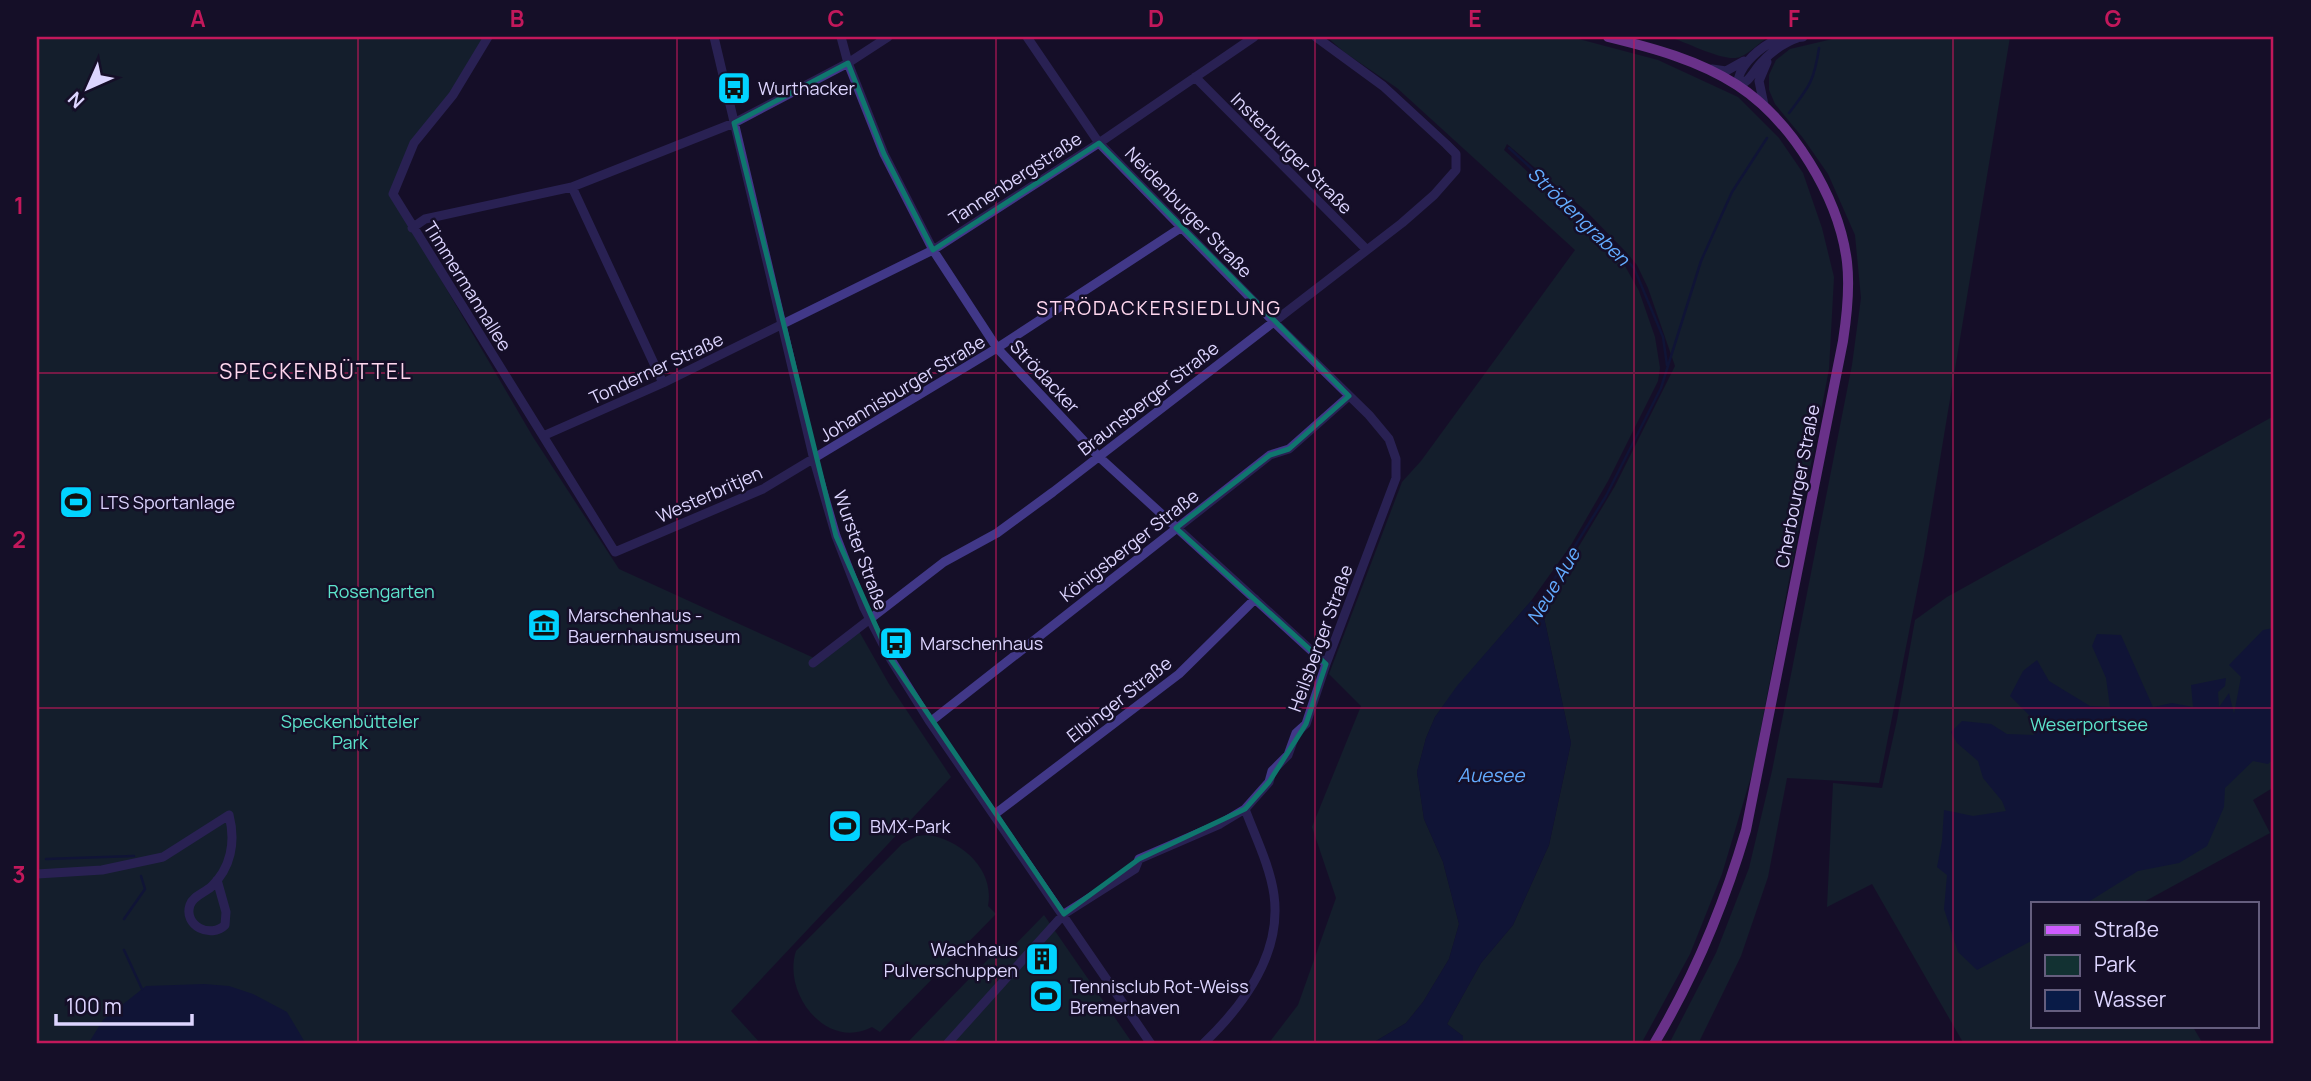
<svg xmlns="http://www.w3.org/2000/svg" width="2311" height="1081" viewBox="0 0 2311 1081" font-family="Manrope,sans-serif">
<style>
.green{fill:#123132}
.water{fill:#091b47}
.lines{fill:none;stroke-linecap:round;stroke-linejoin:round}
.stream{stroke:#091b47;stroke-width:2.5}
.minor{stroke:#413888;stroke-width:9}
.major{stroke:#ce5cff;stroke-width:10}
.marked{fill:none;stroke:#0f766e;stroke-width:5;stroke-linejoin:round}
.grid{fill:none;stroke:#c2185b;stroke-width:2;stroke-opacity:0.55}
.labels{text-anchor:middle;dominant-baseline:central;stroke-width:5;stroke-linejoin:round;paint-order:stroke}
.poi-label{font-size:18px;fill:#ddd5ff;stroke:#150f28;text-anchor:start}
.street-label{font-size:18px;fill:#ddd5ff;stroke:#150f28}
.park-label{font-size:18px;fill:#5de4cc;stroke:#150f28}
.water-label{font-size:19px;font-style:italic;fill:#63acff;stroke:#150f28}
.neighbourhood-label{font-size:19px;letter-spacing:2px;fill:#ffd7ee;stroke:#150f28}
.quarter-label{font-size:21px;letter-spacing:2px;fill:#ffd7ee;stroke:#150f28}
.neatline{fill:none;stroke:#c2185b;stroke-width:2.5}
.grid-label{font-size:23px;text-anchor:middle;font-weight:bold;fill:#c2185b}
</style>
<rect width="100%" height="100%" fill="#150f28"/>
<path class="green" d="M37,37H486L452,94L413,142L391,194L533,437L619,569L814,658L856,626L889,684L951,777L731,1011L761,1044H37Z
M1327,37H1571L1658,60L1738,97L1779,138L1803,173L1822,228L1834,277L1829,369L1753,770L1722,874L1690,954L1641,1044H1463V1036L1447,1024L1481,963L1513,925L1549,845L1571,743L1542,608L1615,486L1675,366L1648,288L1637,265L1626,252L1586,211L1507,144L1504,150L1620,257L1639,291L1655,337L1660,368L1658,381L1608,481L1571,545L1531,601L1457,687L1435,717L1426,738L1417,772L1424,819L1443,862L1459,924L1449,959L1423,1002L1406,1023L1371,1044H1268L1298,1005L1336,898L1312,827L1361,706L1329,674L1402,482L1421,461L1575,250L1397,88L1344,52Z
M1669,37H1768C1759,43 1750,53 1740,57C1725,63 1687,42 1669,37Z
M1841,37H2010L1924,556L1879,783L1787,778L1768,877L1741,956L1698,1044H1669L1716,953L1749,868L1772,771L1852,365L1861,298L1855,235L1828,174L1803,138L1775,104L1769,90V75L1776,60L1790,49Z
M2274,416V787L2253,800L2270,833L2140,904H2033V1027H2193L2203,1044H1964L1872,884L1827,907L1833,783L1882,788L1897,720L1915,620L1947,597Z
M928,835C961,840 995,869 988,906L996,914L880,1032L872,1027C827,1051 782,994 796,951L902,844L917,836Z
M1044,915L1133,1044H906L1003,944L1010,950Z"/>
<path class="water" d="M1531,601L1542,608L1571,743L1549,845L1513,925L1481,963L1447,1024L1463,1036V1044H1371L1406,1023L1423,1002L1449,959L1459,924L1443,862L1424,819L1417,772L1426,738L1435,717L1457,686Z
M2274,628V758L2268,764L2253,761L2225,788L2224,807L2207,846L2179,863L2138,871L2085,904H2033V940L1977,970L1958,952L1944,909L1947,875L1937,867L1942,841L1944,810L1973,816L2006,811L2002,801L1983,778L1978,761L1957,743L1951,732L1962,721L1991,724L2007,734L2034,735L2030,716L2010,696L2023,671L2037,660L2049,681L2090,706L2110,707L2106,678L2092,646L2097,634L2121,635L2153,707L2172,703L2193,707L2191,685L2226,678L2225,686L2218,692L2219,707L2229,693L2234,714L2241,677L2229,665L2263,630Z
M204,984L229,986L253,994L287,1012L306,1044H88L103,1020L146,986Z"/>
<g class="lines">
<path class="stream" d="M1789,113C1809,87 1814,82 1819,48
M1509,148L1582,215L1634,268L1663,337L1667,365
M1537,607L1606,496L1661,388L1701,261L1732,192L1767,138
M37,859H38
M46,859L134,856
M124,919L145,889L141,876
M124,950L142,989"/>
<path class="minor" d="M488,37L453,95L414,143L393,194L615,552L763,489L997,348L1182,227
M714,37L814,460L836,536L864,608L890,658L930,722L1151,1044
M841,37L848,63L884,154L933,250L997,348L1098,456L1326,664
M1800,37C1785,42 1773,50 1762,62C1754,70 1750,82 1738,86C1736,69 1756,51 1770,43C1781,38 1792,38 1803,37
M1712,69L1726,71L1744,61
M1195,77L1367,250
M1764,105L1759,81L1767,62
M572,187L663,383
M412,228L425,219L572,187L734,123L848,63L888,37
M543,436L663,383L933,250L1099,143L1254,37
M813,663L944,562L997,533L1053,492L1402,223L1434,195L1456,170V154L1446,144L1383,86L1316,37
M930,722L1270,455L1289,449L1349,396
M995,814L1179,674L1255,599
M37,874L102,870L163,857L229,815C236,842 231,868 211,887C204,893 193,896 190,905C183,926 211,939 225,925L226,912L217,880
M947,1044L1064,914L1135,869L1139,859L1220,824L1245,809L1269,782L1272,771L1288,755L1296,733L1306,724L1326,664L1396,478V459L1389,439L1369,415L1274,322L1099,143L1027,37
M1203,1044C1243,1006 1282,954 1274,895C1270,866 1255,836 1245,809"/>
<path class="major" d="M1608,37C1653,48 1698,60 1737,85C1792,121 1839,197 1847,262C1850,288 1847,315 1843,341L1746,830C1724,905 1694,977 1654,1044"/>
</g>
<path d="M0 0H2311V1081H0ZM848,63L884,154L933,250L1099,143L1349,396L1289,449L1270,455L1176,528L1326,664L1306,724L1269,782L1245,809L1139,859L1064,914L890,658L836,536L734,123Z" fill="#150f28" fill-opacity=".55" fill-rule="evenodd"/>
<path class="marked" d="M848,63L884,154L933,250L1099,143L1349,396L1289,449L1270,455L1176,528L1326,664L1306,724L1269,782L1245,809L1139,859L1064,914L890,658L836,536L734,123Z"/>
<path class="grid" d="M358,37V1044M677,37V1044M996,37V1044M1315,37V1044M1634,37V1044M1953,37V1044M37,373H2274M37,708H2274"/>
<defs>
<g id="bus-square" transform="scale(1.75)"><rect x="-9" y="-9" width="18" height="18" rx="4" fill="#01d3ff" stroke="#150f28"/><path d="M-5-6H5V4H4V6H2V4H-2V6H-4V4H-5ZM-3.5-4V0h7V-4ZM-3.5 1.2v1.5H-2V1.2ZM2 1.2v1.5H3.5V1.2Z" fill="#111"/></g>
<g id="stadium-square" transform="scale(1.75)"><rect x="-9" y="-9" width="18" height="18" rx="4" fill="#01d3ff" stroke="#150f28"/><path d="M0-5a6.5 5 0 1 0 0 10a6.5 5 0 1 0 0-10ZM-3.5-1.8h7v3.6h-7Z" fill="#111"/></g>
<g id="museum-square" transform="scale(1.75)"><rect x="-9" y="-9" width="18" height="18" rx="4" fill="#01d3ff" stroke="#150f28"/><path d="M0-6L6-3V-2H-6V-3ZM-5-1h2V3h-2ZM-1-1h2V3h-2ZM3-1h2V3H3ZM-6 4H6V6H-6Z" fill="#111"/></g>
<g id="building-square" transform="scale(1.75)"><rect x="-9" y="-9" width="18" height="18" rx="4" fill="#01d3ff" stroke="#150f28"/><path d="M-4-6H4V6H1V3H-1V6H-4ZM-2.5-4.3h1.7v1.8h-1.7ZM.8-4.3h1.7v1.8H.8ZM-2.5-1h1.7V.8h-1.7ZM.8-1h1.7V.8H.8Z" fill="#111"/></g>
</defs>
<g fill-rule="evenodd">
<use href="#bus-square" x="734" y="88"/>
<use href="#stadium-square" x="76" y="502"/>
<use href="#museum-square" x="544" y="625"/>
<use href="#bus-square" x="896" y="643"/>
<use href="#stadium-square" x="845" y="826"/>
<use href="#building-square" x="1042" y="959"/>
<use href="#stadium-square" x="1046" y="996"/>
</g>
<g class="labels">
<g class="poi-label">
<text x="758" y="88">Wurthacker</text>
<text x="100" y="502">LTS Sportanlage</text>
<text x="568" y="615">Marschenhaus -<tspan x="568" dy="21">Bauernhausmuseum</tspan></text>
<text x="920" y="643">Marschenhaus</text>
<text x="870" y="826">BMX-Park</text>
<text x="1018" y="949" text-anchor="end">Wachhaus<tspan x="1018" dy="21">Pulverschuppen</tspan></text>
<text x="1070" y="986">Tennisclub Rot-Weiss<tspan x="1070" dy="21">Bremerhaven</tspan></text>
</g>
<g class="street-label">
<text transform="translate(1292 153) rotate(45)">Insterburger Straße</text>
<text transform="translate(1015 178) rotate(-33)">Tannenbergstraße</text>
<text transform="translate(1189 212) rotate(46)">Neidenburger Straße</text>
<text transform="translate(468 286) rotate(58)">Timmermannallee</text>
<text transform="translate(656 368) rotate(-25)">Tonderner Straße</text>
<text transform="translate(1045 376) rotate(47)">Strödacker</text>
<text transform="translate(902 388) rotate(-31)">Johannisburger Straße</text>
<text transform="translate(1148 398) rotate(-38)">Braunsberger Straße</text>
<text transform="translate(1797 486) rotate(-79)">Cherbourger Straße</text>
<text transform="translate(709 494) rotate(-24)">Westerbritjen</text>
<text transform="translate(1129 545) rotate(-38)">Königsberger Straße</text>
<text transform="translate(861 550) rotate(70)">Wurster Straße</text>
<text transform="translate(1320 638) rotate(-70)">Heilsberger Straße</text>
<text transform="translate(1119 699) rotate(-38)">Elbinger Straße</text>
</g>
<g class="park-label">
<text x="381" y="591">Rosengarten</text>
<text x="350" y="721">Speckenbütteler<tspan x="350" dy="21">Park</tspan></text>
<text x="2089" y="724">Weserportsee</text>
</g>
<g class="water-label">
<text transform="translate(1579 216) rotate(44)">Strödengraben</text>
<text transform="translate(1553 586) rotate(-59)">Neue Aue</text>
<text x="1491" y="775">Auesee</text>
</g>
<g class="neighbourhood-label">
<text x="1159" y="308">STRÖDACKERSIEDLUNG</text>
</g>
<g class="quarter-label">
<text x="316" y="371">SPECKENBÜTTEL</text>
</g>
</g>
<rect width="2311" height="1081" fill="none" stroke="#150f28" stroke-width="77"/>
<rect x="2031" y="902" width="228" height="126" fill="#150f28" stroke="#655e7e" stroke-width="2"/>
<rect x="2045" y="925" width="35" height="10" fill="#ce5cff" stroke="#655e7e" stroke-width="2"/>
<text x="2094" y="937" font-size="21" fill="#ddd5ff">Straße</text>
<rect x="2045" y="955" width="35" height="21" fill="#123132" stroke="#655e7e" stroke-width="2"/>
<text x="2094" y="972" font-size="21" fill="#ddd5ff">Park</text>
<rect x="2045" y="990" width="35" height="21" fill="#091b47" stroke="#655e7e" stroke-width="2"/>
<text x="2094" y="1007" font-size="21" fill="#ddd5ff">Wasser</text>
<g transform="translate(88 88) rotate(225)" stroke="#150f28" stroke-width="5" paint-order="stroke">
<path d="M0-5L12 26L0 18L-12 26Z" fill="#ddd5ff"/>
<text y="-10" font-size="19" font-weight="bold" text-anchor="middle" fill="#ddd5ff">N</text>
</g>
<path d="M56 1014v10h136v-10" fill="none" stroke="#ddd5ff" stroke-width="3.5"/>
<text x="66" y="1014" font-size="21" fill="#ddd5ff" stroke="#150f28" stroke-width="5" paint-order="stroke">100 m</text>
<rect x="38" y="38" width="2234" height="1004" class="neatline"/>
<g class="grid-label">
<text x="198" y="27">A</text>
<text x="517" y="27">B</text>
<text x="836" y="27">C</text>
<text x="1156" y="27">D</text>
<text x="1475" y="27">E</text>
<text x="1794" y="27">F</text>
<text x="2113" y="27">G</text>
<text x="19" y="214">1</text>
<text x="19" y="548">2</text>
<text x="19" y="883">3</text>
</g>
</svg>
